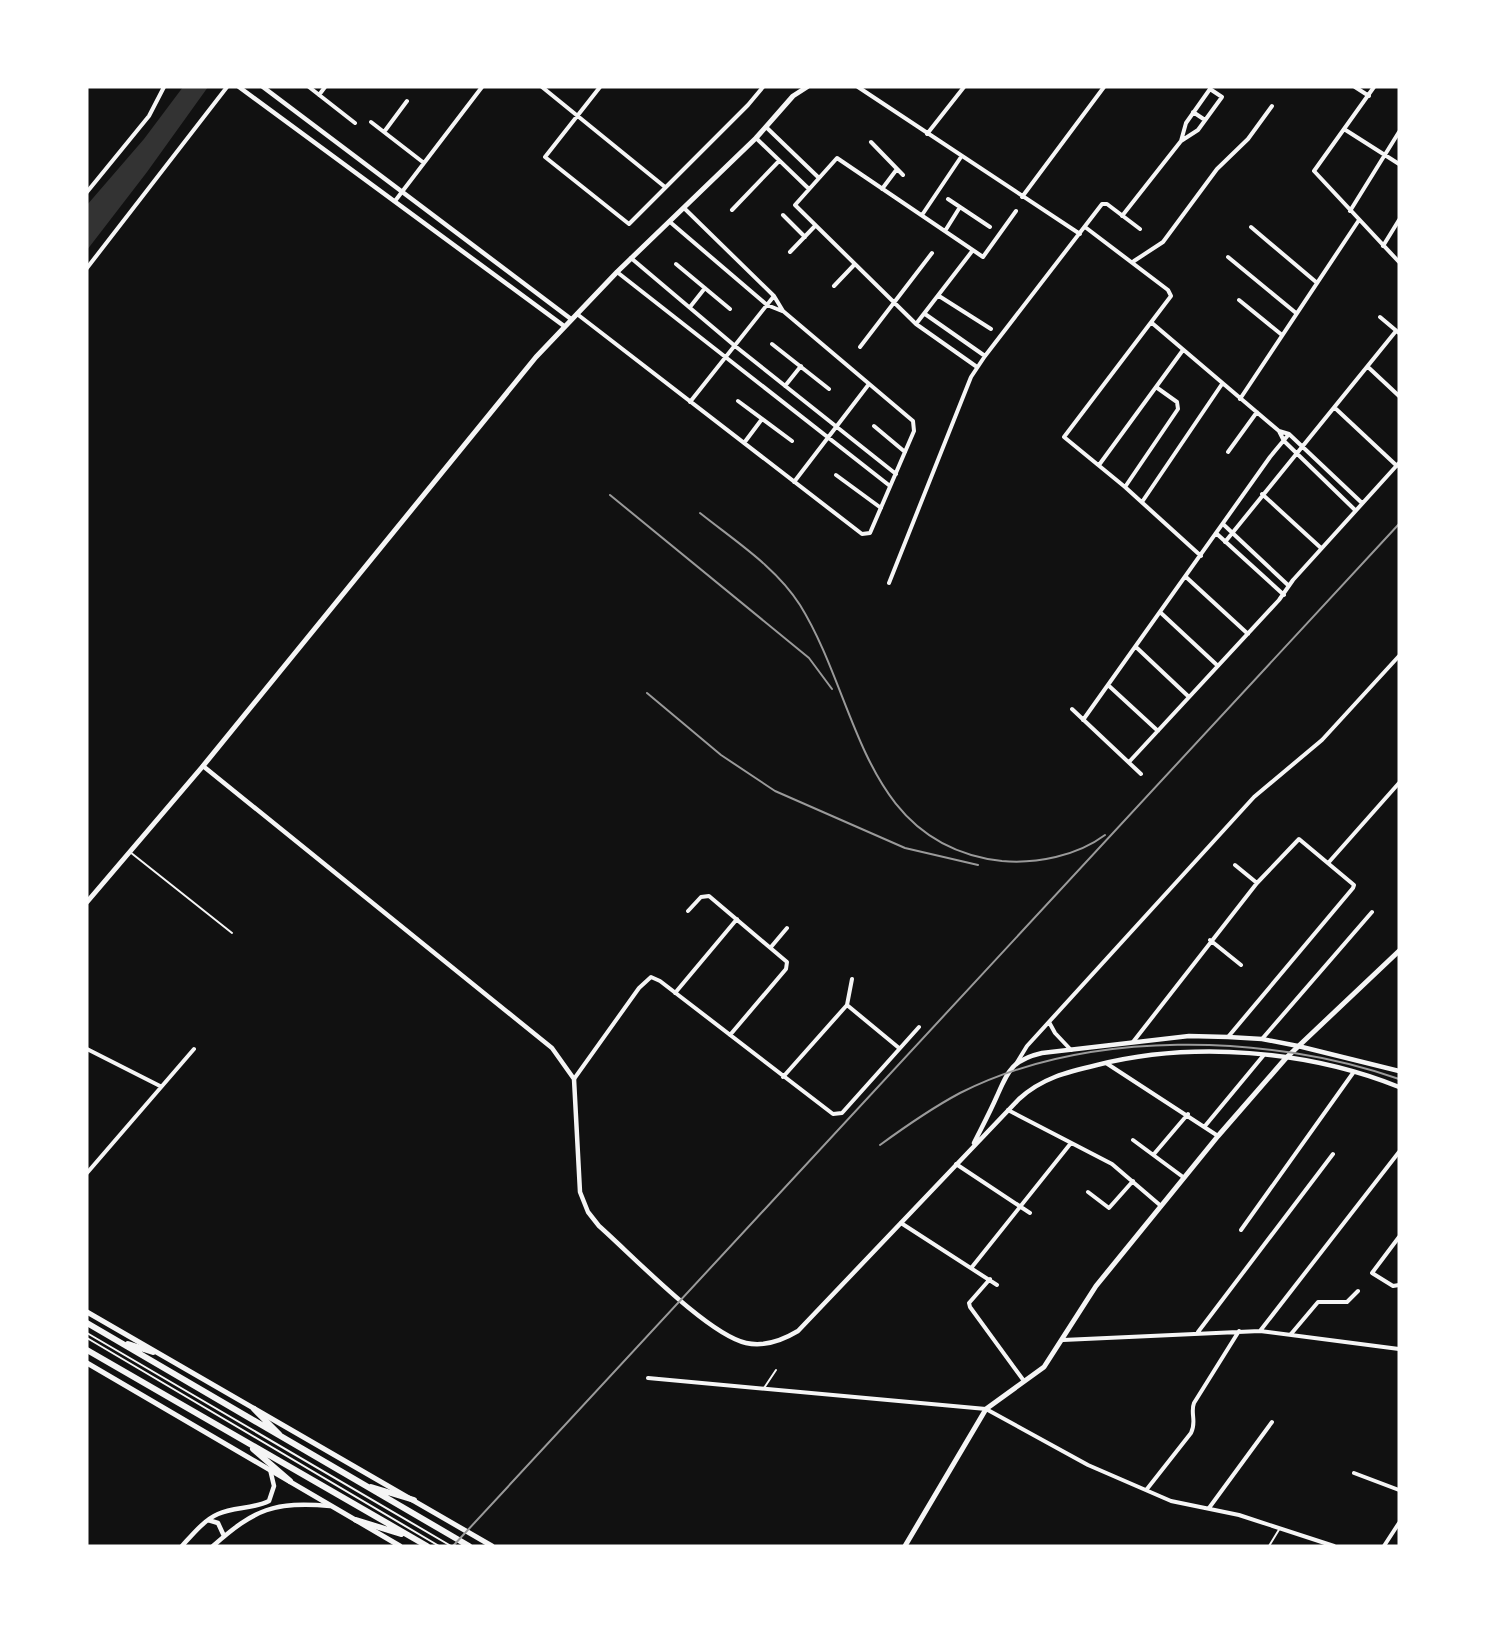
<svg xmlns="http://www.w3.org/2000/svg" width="1486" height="1633" viewBox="0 0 1486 1633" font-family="'IBM Plex Serif',serif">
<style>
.water{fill:#333}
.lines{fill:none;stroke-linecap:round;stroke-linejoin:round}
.service{stroke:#f5f5f5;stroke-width:2}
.minor{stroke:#f5f5f5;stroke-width:4}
.tertiary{stroke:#f5f5f5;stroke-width:4.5}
.secondary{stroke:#f5f5f5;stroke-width:5}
.trunk{stroke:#f5f5f5;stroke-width:6}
.rail{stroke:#9a9a9a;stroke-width:2}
</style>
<rect width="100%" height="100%" fill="#111"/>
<path class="water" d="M183,87H208L147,172L87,250V205L144,139Z"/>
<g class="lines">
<path class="service" d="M130,852L232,933
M87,1333L451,1546
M87,1338L439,1546
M764,1388L776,1370
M1269,1546L1280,1528"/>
<path class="minor" d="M309,87L355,123
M542,87L665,187
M600,87L545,157L629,224L748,105L763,87
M858,87L1080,234
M1355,87L1369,96
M1374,87L1314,171L1399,262
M1210,89L1222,97L1198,130L1181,141L1186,123Z
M319,95L325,87
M1193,112L1205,120
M371,122L424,163
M766,127L819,178
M1344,129L1399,164
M384,132L407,101
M927,134L964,87
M756,138L809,189
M871,142L903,175
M882,189L897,169
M87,192L149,116L164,87
M1022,197L1104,87
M948,199L990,227
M395,201L482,87
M732,210L779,161
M1350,211L1399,132
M783,215L805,237
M922,215L961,157
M1122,216L1181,141
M670,222L767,305L782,311
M1085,227L1168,290L1171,296L1064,437L1125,487L1201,556
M1251,227L1316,282
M945,231L960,207
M1383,246L1399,220
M790,252L815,226
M1228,257L1296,313
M631,258L735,346L896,474
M1134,261L1163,242L1217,169L1248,139L1272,106
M676,264L730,309
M87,268L227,87
M617,272L890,486
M834,286L854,265
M939,296L991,329
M1239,300L1282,335
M690,307L705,288
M577,314L862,534L870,533L914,431L913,421L783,311L774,296L684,208
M925,314L985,356
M1380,317L1399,333
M1152,323L1279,431L1289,434L1362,503
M916,324L973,250
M772,344L829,389
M860,347L932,253
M977,367L916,324L795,205L837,158L983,257L1016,211
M1368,367L1399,396
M785,386L801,366
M1240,399L1359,220
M738,401L792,441
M690,402L774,296
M1335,408L1397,466
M874,426L905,452
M1279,431L1284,441L1355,510
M744,443L762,419
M1228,452L1257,412
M1099,465L1183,350
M836,475L881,508
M794,482L869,384
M1125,487L1178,409L1177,402L1156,387
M1262,494L1321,548
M1142,502L1222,384
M1224,525L1289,586
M1217,534L1284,595
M1225,542L1396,331
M1186,577L1248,634
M889,583L971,377L985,356L1102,204H1107L1140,229
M1161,613L1218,666
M1136,647L1189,697
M1108,685L1158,731
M1072,709L1141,774
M1083,720L1270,457L1289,434
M1129,762L1279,600L1293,580L1399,463
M1329,862L1399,783
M1235,865L1257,883
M688,911L701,897L709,896L787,962L786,969L730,1035
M1210,940L1241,965
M771,947L787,928
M675,993L737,919
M847,1005L899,1048
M847,1005L852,979
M1049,1022L1055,1033L1071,1050
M1262,1039L1372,912
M1133,1042L1257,883L1299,839L1354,885L1353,888L1228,1037
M87,1049L160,1086
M1106,1063L1218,1136
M1016,1064L1027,1046L1254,797L1322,740L1399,656
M783,1077L847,1005
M574,1079L639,988L651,977L660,981L833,1114L842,1113L919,1027
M1008,1110L1112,1164L1161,1206
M1205,1126L1263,1056
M1133,1140L1183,1177
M1154,1154L1188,1114
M956,1164L1030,1213
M87,1173L194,1049
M1088,1192L1109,1208L1133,1181
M901,1223L997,1285
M1241,1230L1353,1073
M1399,1237L1372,1273L1393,1286L1399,1285
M972,1267L1071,1143
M990,1279L969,1303L970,1307L1024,1381
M1260,1331L1399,1152
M1198,1332L1333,1154
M1291,1334L1318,1302H1347L1358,1291
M1063,1340L1260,1331L1399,1349
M648,1378L986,1409L1088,1465L1171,1501L1239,1515L1334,1546
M1354,1473L1399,1490
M1147,1489L1191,1433C1197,1422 1190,1413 1194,1403L1239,1331
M1209,1508L1272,1422
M1384,1546L1399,1523"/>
<path class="tertiary" d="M239,87L564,326
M263,87L571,319
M203,766L552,1048L574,1079L580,1192L588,1212L599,1226C632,1255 707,1334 746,1343C764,1347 783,1340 798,1331L1019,1099C1042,1078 1067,1072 1097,1065C1193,1041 1307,1050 1399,1087
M974,1143C982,1127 990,1112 997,1096C1008,1071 1012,1060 1042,1053L1189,1036L1228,1037L1262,1039L1298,1046L1399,1071
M208,1520L218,1523L224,1536
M182,1546C192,1535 204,1520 218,1514C234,1507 253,1509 269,1501L274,1486L270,1469
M213,1546C255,1509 274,1501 330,1506"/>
<path class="secondary" d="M87,902L203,766L536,357L617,272L756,138L793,96L807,87
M87,1312L492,1546
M87,1363L400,1546
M905,1546L986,1409L1044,1367L1096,1286L1218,1136L1286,1058L1399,951"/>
<path class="trunk" d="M87,1323L469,1546
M128,1344L153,1352
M87,1350L427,1546
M254,1409L279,1434
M253,1449L290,1481
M371,1487L414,1500
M356,1520L401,1534"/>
<path class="rail" d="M610,495L809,658L832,689
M700,513C735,541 776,567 800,605C860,702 861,845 1002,861C1036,864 1077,856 1105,835
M647,693L721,755L775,791L905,848L978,865
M880,1145C906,1126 932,1108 960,1093C1087,1029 1267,1033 1399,1079
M453,1546L1399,524"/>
</g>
<rect width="1486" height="1633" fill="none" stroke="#ffffff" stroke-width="177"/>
</svg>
